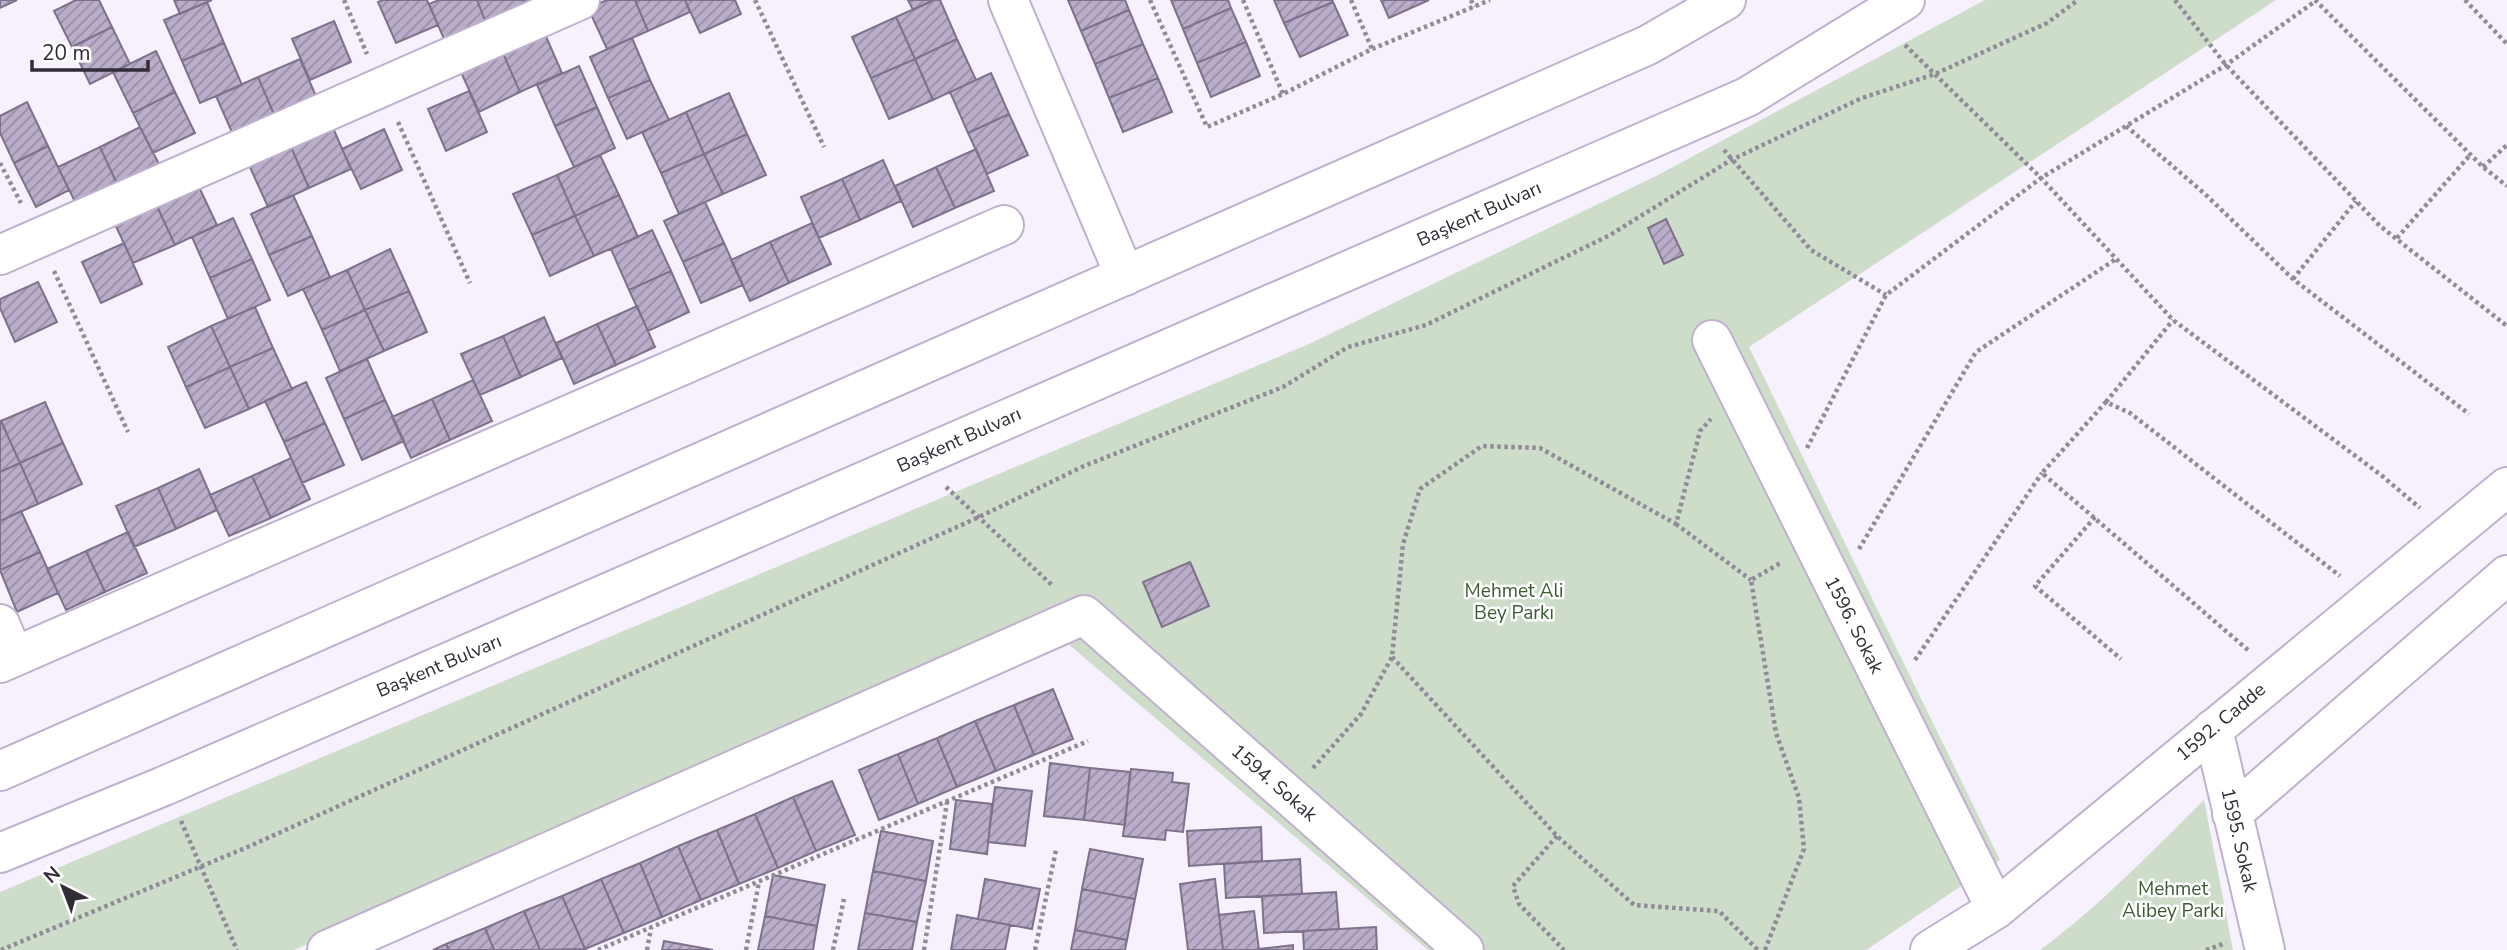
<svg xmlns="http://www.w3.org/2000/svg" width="2507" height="950" viewBox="0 0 2507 950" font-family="'Nunito Sans',sans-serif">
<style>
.park{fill:#cedcca}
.building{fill:url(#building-hatch);stroke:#7d718b;stroke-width:2}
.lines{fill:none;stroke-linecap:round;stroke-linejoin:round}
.minor-casing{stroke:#bfb1ce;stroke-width:42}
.major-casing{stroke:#bfb1ce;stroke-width:42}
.path{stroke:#908b96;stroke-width:4.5;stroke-dasharray:3.5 3.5;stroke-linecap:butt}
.minor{stroke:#fff;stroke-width:38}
.major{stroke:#fff;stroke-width:38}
.labels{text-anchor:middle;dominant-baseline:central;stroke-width:5;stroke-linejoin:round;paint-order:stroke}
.street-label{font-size:19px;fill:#322c37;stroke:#fff}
.park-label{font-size:19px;fill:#3c5b31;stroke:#fff}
</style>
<defs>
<pattern id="building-hatch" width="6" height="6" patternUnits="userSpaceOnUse" patternTransform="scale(1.75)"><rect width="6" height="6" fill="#baadc9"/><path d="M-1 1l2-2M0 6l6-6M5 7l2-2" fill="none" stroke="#988da4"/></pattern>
</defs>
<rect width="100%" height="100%" fill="#f6f1fd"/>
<path class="park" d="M1985,0H2276L1749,347L2000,860L1866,950H1428L1040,620L294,950H0V892L1309,344L1656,176Z
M2204,800L2233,950H2040C2100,906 2151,852 2204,800Z"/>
<path class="building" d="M0,0H17L0,8Z
M76,0H99L112,27L72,47L54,11Z
M174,0H212L180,14Z
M383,0H427L438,25L396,43L378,2Z
M439,0H477L488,28L447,46L429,4Z
M477,0H527L531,10L488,28Z
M607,0H635L648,31L607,49L588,8Z
M635,0H685L690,12L648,31Z
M685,0H735L741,14L700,33Z
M908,0H934L913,10Z
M934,0H940L957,39L915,59L896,17Z
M1068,0H1125L1129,10L1081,31Z
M1171,0H1228L1231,8L1183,29Z
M1274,0H1332L1333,2L1284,23Z
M1381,0H1429L1389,18Z
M207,2L224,43L182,61L164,20Z
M1333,2L1348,35L1300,57L1284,23Z
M1231,8L1246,42L1197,63L1183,29Z
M1129,10L1143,44L1095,64L1081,31Z
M896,17L915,59L871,78L852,37Z
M334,21L351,62L310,80L292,39Z
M112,27L130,64L90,84L72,47Z
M544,32L562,73L520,92L502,51Z
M632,38L650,80L608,98L590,57Z
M957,39L976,80L933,100L915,59Z
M1246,42L1260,76L1211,97L1197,63Z
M224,43L242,85L200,103L182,61Z
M1143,44L1158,78L1109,98L1095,64Z
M156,51L175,92L133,113L113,72Z
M502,51L520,92L479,112L460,70Z
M300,59L318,101L276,119L258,77Z
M915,59L933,100L889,119L871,78Z
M579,66L597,107L555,126L537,85Z
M991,73L1009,114L968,133L950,92Z
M258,77L276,119L234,137L216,96Z
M1158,78L1172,112L1123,132L1109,98Z
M650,80L669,120L627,139L608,98Z
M469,91L487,132L446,151L428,109Z
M175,92L195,133L153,153L133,113Z
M729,93L747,134L704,154L686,112Z
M27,102L48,146L14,163L0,133V116Z
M597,107L615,148L574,167L555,126Z
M686,112L704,154L661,173L642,132Z
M1009,114L1028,155L987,174L968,133Z
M140,127L160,166L118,186L100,147Z
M333,128L351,169L309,188L291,147Z
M384,129L402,170L361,189L342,149Z
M747,134L766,175L723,194L704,154Z
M48,146L69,190L36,207L14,163Z
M100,147L118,186L77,206L58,167Z
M291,147L309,188L268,207L249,165Z
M976,149L994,191L955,208L936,167Z
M704,154L723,194L679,214L661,173Z
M600,155L619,195L575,216L557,175Z
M883,160L901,201L860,220L842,179Z
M936,167L955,208L913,227L895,186Z
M557,175L575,216L532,235L513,194Z
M842,179L860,220L819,238L801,197Z
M198,185L217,225L175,245L156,204Z
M293,195L312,236L269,255L251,214Z
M619,195L638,237L594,256L575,216Z
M705,202L724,243L683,262L664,221Z
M156,204L175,245L133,263L114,222Z
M575,216L594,256L550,276L532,235Z
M233,218L252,259L210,278L192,237Z
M1666,219L1683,255L1664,264L1648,228Z
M812,223L831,264L789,283L770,242Z
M652,230L671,271L629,290L611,249Z
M312,236L330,277L288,296L269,255Z
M770,242L789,283L750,301L731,260Z
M124,243L142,284L101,303L82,262Z
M724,243L743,285L701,303L683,262Z
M390,249L409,291L365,310L347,270Z
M252,259L270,300L228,319L210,278Z
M347,270L365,310L322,330L303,289Z
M671,271L689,312L648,331L629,290Z
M38,282L57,322L15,342L0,308V299Z
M409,291L427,332L384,351L365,310Z
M637,306L655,347L616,365L597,324Z
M255,307L273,348L230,367L211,326Z
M365,310L384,351L340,371L322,330Z
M544,317L562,358L521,377L503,336Z
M597,324L616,365L574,384L556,343Z
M211,326L230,367L186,387L168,347Z
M503,336L521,377L480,395L461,354Z
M273,348L292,389L249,409L230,367Z
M367,359L385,400L344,419L326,378Z
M230,367L249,409L205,428L186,387Z
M473,380L492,421L450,440L432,399Z
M306,382L325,423L284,442L265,401Z
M432,399L450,440L411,458L392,417Z
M385,400L404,441L362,460L344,419Z
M45,402L63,443L20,463L1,421Z
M1,421L20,463L0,472V422Z
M325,423L344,465L302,483L284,442Z
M63,443L82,484L38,504L20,463Z
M291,458L310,499L271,518L252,476Z
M20,463L38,504L0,521V472Z
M199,469L217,510L176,529L158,488Z
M252,476L271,518L229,536L210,495Z
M158,488L176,529L134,547L116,506Z
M21,511L40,552L0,570V521Z
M128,532L147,573L105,592L86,551Z
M86,551L105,592L66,610L47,569Z
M40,552L58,593L17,612L0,570Z
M1190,562L1209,606L1162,627L1143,582Z
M1053,689L1073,739L1034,755L1014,705Z
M1014,705L1034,755L996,771L975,721Z
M975,721L996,771L957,787L937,738Z
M937,738L957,787L918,804L898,754Z
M898,754L918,804L879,820L859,770Z
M1050,763L1090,768L1084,820L1044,816Z
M1090,768L1130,772L1125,825L1084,820Z
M1131,769L1173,773L1172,782L1189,784L1183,832L1166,830L1165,840L1123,836Z
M832,781L855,835L816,851L793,797Z
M995,787L1032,791L1025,846L988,842Z
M793,797L816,851L778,868L755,814Z
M956,800L992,804L987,854L950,849Z
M755,814L778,868L739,884L717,830Z
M1261,827L1262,861L1189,866L1187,831Z
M717,830L739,884L701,900L678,846Z
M881,831L933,841L926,881L873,871Z
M678,846L701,900L662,917L640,863Z
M1090,849L1143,859L1135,899L1082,889Z
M1300,859L1302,894L1226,898L1224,864Z
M640,863L662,917L624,933L601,879Z
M873,871L926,881L917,922L865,913Z
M773,875L825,885L817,926L765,916Z
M601,879L624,933L585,949L562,896Z
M985,879L1040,889L1032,929L978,919Z
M1215,879L1223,950H1188L1180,884Z
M1082,889L1135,899L1127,940L1075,930Z
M1336,892L1339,929L1264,933L1262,896Z
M562,896L585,949L540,950L524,911Z
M524,911L540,950H494L485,928Z
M1254,911L1259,950H1223L1219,915Z
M865,913L917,922L912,950H858Z
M957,915L1010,925L1005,950H951Z
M765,916L817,926L813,950H758Z
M1376,927L1377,950H1304L1303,931Z
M485,928L494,950H449L446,944Z
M1075,930L1127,940L1125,950H1071Z
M664,941L713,950H662Z
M446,944L449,950H433Z
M1293,945V950H1259V949Z"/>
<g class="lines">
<g class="minor-casing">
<path id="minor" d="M1008,0L1125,276
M0,255L580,0
M1712,340L1996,909
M0,624L14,657
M0,663L1004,225
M2213,729L2265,950
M2232,814L2507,575
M327,950L1084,615L1464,950
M1930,950L1996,909L2507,487"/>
</g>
<g class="major-casing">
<path id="major" d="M0,771L1648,45L1726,0
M0,853L164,786L1747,97L1905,0"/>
</g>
<path class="path" d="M344,0L367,54
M755,0L824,147
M1150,0L1207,127L1283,94L1372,49L1490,0
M1243,0L1283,94
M1351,0L1372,49
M1471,0L1474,7
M2175,0L2226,65L2380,226L2507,326
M2315,0L2483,167L2507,186
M2465,0L2507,44
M1905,45L2041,178L2173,320L2381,475L2420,508
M398,122L470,283
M2126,126L2205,194L2293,279L2469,414
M1724,150L1811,250L1886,295
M0,163L21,203
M2483,167L2507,145
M2397,238L2470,155
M54,271L128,432
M2293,279L2356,201
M2106,402L2173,320
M1807,448L1886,295L2041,178L2226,65L2317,0
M946,487L1053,586
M2095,517L2035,586L2121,659
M1676,524L1751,580
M1859,549L1976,352L2116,259
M2248,650L2042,473L2106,402L2130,413L2340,576
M1392,657L1557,836L1634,905L1719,911L1758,950
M1915,660L2042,473
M1313,768L1361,714L1392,657L1403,544L1420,489L1482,446L1540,448L1676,524L1700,431L1711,419
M181,821L237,950
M1557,836L1513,886L1519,904L1564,950
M1,950L250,846L979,517L1084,466L1283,387L1348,347L1426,325L1610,235L1731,160L1862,98L1935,74L2047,23L2078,0
M598,950L1088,741
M647,950L651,928
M746,950L759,882
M833,950L844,899
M924,950L947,802
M1035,950L1056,850
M1765,950L1804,849L1799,798L1776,733L1751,580L1782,562
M2206,950L2226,943"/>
<use href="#minor" class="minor"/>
<use href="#major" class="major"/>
</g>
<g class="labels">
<g class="street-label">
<text transform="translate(1479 214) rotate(-24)">Başkent Bulvarı</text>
<text transform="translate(959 440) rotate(-24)">Başkent Bulvarı</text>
<text transform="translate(1854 625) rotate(63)">1596. Sokak</text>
<text transform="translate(439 666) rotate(-23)">Başkent Bulvarı</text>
<text transform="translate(2221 722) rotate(-40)">1592. Cadde</text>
<text transform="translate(1274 783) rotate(41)">1594. Sokak</text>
<text transform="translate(2239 840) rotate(77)">1595. Sokak</text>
</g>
<g class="park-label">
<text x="1514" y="591">Mehmet Ali<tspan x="1514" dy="22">Bey Parkı</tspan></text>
<text x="2173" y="889">Mehmet<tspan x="2173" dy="22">Alibey Parkı</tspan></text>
</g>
</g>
<g transform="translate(63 887) rotate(318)" stroke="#ffffff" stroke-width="5" paint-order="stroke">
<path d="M0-5L12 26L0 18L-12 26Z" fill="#322c37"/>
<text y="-10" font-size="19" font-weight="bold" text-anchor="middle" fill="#322c37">N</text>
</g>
<path d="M32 60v10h116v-10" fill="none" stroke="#322c37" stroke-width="3.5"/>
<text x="42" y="60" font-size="21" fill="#322c37" stroke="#ffffff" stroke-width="5" paint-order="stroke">20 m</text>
</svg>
